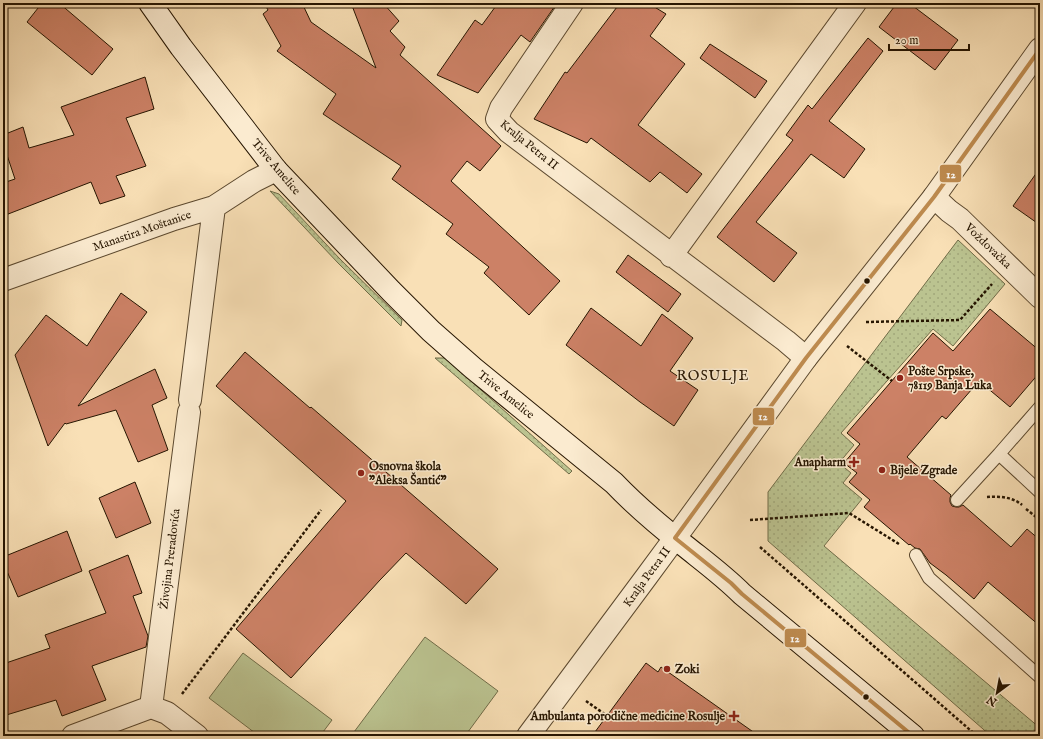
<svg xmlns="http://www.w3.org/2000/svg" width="1043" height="739" viewBox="0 0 1043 739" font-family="'IM FELL English',serif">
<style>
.grass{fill:url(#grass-dots);stroke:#706c48}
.park{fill:#bbc390;stroke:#706c48}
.building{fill:#cc8166;stroke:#261501}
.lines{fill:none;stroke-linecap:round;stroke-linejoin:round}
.service-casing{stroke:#5b482e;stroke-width:14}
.minor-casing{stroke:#5b482e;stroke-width:24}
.tertiary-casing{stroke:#5b482e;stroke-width:24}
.secondary-casing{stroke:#261501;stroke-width:24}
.path{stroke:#261501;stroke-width:2.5;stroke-dasharray:3 2;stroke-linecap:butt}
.service{stroke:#fbebd0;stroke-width:12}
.minor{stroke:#fbebd0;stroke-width:22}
.tertiary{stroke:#fbebd0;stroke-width:22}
.secondary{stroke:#fbebd0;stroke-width:22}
.bus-1-casing{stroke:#fbebd0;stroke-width:7}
.bus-1{stroke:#be8b4f;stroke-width:4}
.bus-dot{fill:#261501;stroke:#fbebd0;stroke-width:1.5}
.poi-dot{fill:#8f2418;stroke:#fbebd0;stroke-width:1.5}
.labels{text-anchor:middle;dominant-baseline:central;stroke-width:3;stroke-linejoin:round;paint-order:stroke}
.street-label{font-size:12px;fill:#261501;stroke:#fbebd0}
.poi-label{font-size:12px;font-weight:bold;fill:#261501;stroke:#fbebd0;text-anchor:start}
.quarter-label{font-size:14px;letter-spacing:1px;fill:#261501;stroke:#fbebd0}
.line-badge{stroke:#fbebd0;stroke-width:1.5}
.badge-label{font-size:11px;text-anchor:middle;font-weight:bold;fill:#fff}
</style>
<defs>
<pattern id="grass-dots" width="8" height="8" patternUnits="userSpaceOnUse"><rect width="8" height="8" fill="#bbc390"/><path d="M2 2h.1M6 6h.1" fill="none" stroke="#a1a77a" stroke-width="1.8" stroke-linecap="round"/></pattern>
</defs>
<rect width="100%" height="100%" fill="#f9e0b6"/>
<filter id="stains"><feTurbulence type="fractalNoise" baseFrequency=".005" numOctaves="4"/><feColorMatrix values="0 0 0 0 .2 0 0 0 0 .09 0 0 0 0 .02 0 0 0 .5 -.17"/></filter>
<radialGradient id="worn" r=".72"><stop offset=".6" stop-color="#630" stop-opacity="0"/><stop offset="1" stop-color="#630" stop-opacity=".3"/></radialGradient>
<path class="grass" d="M270,191L279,194L340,259L402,320L401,326L338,263Z
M958,240L1005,284L953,346L933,329L841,433L854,445L839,463L851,473L843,483L862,499L824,546L1040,728V736H991L768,541V492Z
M435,358H445L572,471L569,474Z"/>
<path class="park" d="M425,637L498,691L465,736H351Z
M243,653L332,720L320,736H259L209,698Z"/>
<path class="building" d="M42,3H59L113,49L92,75L27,22Z
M264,3H302L311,22L376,68L351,3H383L399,21L390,31L405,47L400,55L501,146L480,171L467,161L451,181L560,281L529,315L484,273L489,267L446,234L453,224L392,179L401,166L323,114L336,94L277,51L281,46L263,14L268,10Z
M498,3H557L530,42L521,35L478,93L437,75L475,20L482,25Z
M620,3H648L666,14L650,36L685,64L638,125L702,174L687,193L660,172L650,182L591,138L587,143L534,119L565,72L567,73Z
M897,3H909L958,40L935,70L879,27Z
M868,38L883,51L829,121L865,149L844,178L811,154L756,222L797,253L774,282L717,237L793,140L786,135L808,105L812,109Z
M710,44L767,81L755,98L700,58Z
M145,77L154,109L126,118L146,166L116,176L125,196L100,204L91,182L3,216V183L15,179L3,143V135L23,127L29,148L74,135L61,107Z
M1040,168V225L1013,206Z
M628,255L681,294L668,312L616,272Z
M121,293L147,312L78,406L155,369L167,398L152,405L168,450L138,462L116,410L66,424L65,423L48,446L15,355L46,315L87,346Z
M591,308L641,346L662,314L693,338L670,371L698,390L674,426L640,402L566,345Z
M990,309L1040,351V372L1010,407L979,381L946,419L942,416L907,457L951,495L950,498V502L952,506L956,507H959L963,505L1011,547L1027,529L1040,540V626L988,582L974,599L946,575L930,563L920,549L915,548L910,544L909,545L864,507L870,500L849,482L857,473L844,463L860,444L847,433L933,333L953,351Z
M245,352L310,408L311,407L498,569L466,604L406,553L380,580L291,678L236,629L346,501L216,386Z
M135,482L151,523L116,538L99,498Z
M67,531L82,571L18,597L3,562V557Z
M128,555L142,593L133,596L148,636L146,647L92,666L106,700L62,716L56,700L3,716V664L50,648L45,635L106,613L89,571Z
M646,663L658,672L661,667L759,736H592Z"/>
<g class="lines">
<g class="service-casing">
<path id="service" d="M1040,407L999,454L1040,492
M957,500L999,454
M916,555L929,578L1040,677"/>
</g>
<g class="minor-casing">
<path id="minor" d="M572,3L501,108L497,119L509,132L786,341L806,358
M934,197L949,211L960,219L1040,297
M671,256L855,3
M3,280L174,219L214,207L254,181L276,170
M190,400L214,207
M151,707L189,412
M73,736L151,707L167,713L197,736
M528,736L647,576L675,538"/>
</g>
<g class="tertiary-casing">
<path id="tertiary" d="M675,538L806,358L934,197L1040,49"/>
</g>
<g class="secondary-casing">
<path id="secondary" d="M150,3L181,47L276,170L391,291L431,331L473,368L614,483C636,506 661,527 685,546C705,562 724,576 742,594L913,736"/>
</g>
<path class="path" d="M866,322L960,320L992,284
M847,346L892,381
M987,497C999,496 1013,497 1022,505
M1026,509L1040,520
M750,520L849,513L899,544
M760,547L977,736
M182,694L321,510
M586,701L613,720"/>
<use href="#service" class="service"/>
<use href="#minor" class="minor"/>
<use href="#tertiary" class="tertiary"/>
<use href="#secondary" class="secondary"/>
<g class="bus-1-casing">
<path id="bus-1" d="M913,736L742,594L731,583L675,538L806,358L934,197L1040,49"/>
</g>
<use href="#bus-1" class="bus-1"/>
</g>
<g class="bus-dot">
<circle cx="867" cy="281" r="3.5"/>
<circle cx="866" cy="697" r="3.5"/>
</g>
<g class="poi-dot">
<circle cx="900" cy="378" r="4"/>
<path d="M852 456h4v4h4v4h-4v4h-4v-4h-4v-4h4z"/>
<circle cx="882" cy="470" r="4"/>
<circle cx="361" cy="473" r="4"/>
<circle cx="667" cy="669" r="4"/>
<path d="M732 710h4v4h4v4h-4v4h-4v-4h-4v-4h4z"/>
</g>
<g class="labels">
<g class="street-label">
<text transform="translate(529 145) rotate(39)">Kralja Petra II</text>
<text transform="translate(276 167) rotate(50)">Trive Amelice</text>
<text transform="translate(142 231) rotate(-19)">Manastira Moštanice</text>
<text transform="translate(988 246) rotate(44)">Voždovačka</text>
<text transform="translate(506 395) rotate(39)">Trive Amelice</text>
<text transform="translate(170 559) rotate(-83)">Živojina Preradovića</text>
<text transform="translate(647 577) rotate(-54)">Kralja Petra II</text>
</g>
<g class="poi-label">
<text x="908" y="371">Pošte Srpske,<tspan x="908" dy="14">78119 Banja Luka</tspan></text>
<text x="846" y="462" text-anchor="end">Anapharm</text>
<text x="369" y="466">Osnovna škola<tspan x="369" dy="14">"Aleksa Šantić"</tspan></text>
<text x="890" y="470">Bijele Zgrade</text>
<text x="675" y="669">Zoki</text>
<text x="725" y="716" text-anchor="end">Ambulanta porodične medicine Rosulje</text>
</g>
<g class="quarter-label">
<text x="713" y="376">ROSULJE</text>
</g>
</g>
<g class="line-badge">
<rect x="939" y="164" width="23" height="19" rx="4" fill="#be8b4f"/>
<rect x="752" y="407" width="23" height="19" rx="4" fill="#be8b4f"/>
<rect x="784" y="628" width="23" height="20" rx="4" fill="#be8b4f"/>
</g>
<g class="badge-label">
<text x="951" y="178">12</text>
<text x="763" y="420">12</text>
<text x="795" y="642">12</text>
</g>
<rect width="1043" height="739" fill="none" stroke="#f9e0b6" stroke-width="16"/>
<rect x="4" y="4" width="1035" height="731" fill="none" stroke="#261501" stroke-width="2"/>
<rect x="8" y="8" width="1027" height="723" fill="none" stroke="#261501"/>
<g transform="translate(997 693) rotate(212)" stroke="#fbebd0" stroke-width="3" paint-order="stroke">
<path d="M0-3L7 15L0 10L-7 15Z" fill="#261501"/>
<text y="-6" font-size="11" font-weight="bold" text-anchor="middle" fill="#261501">N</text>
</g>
<path d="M889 44v6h80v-6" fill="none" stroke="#261501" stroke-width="2"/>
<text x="895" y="44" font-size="12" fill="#261501" stroke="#fbebd0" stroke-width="3" paint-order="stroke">20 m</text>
<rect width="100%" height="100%" filter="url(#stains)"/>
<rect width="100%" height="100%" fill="url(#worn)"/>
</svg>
